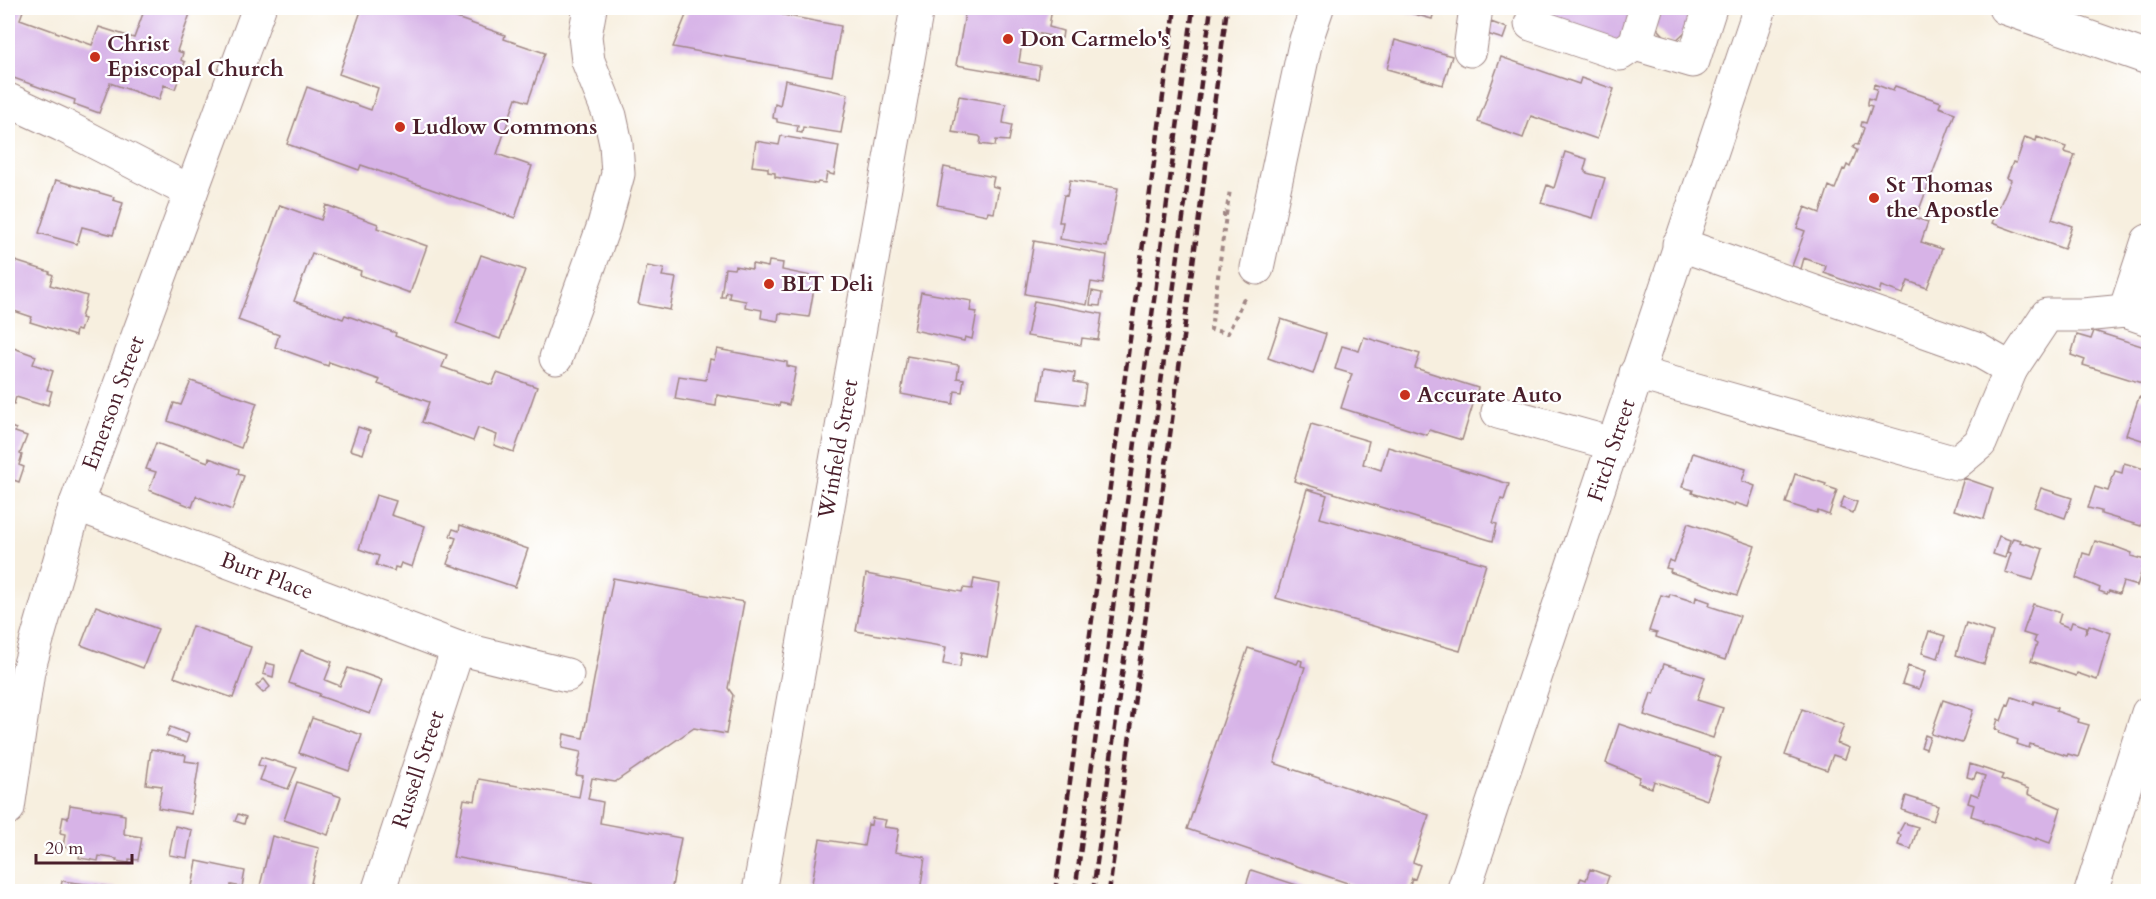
<svg xmlns="http://www.w3.org/2000/svg" width="2156" height="899" viewBox="0 0 2156 899" font-family="Cardo,serif">
<style>
.building{fill:#d7b3e7}
.lines{fill:none;stroke-linecap:round;stroke-linejoin:round}
.minor-casing{stroke:#a08785;stroke-width:35}
.major-casing{stroke:#a08785;stroke-width:35}
.path{stroke:#a08785;stroke-width:4;stroke-dasharray:4.5 4.5;stroke-linecap:butt}
.minor{stroke:#fff;stroke-width:33}
.major{stroke:#fff;stroke-width:33}
.rail{stroke:#4a1f2b;stroke-width:4.5;stroke-dasharray:9 4.5;stroke-linecap:butt}
.poi-dot{fill:#c8321e;stroke:#fff;stroke-width:2}
.labels{text-anchor:middle;dominant-baseline:central;stroke-width:4.5;stroke-linejoin:round;paint-order:stroke}
.poi-label{font-size:22px;font-weight:bold;fill:#4a1f2b;stroke:#fff;text-anchor:start}
.street-label{font-size:22px;fill:#4a1f2b;stroke:#fff}
</style>
<rect width="100%" height="100%" fill="#fff"/>
<filter id="ink" filterUnits="userSpaceOnUse"><feTurbulence type="fractalNoise" baseFrequency=".0167" numOctaves="2"/><feDisplacementMap in="SourceGraphic" scale="12" xChannelSelector="R" yChannelSelector="G"/><feConvolveMatrix kernelMatrix="1 2 1 2 8 2 1 2 1" color-interpolation-filters="sRGB"/></filter>
<filter id="wash" filterUnits="userSpaceOnUse"><feTurbulence type="fractalNoise" baseFrequency=".008" numOctaves="4" result="noise"/><feDisplacementMap in="SourceGraphic" scale="24" xChannelSelector="R" yChannelSelector="G"/><feGaussianBlur stdDeviation="1.35" result="paint"/><feColorMatrix in="noise" values="0 0 0 0 0 0 0 0 0 0 0 0 0 0 0 0 0 1.4 0 .05"/><feComposite in="paint" operator="in"/></filter>
<g filter="url(#wash)">
<rect width="100%" height="100%" fill="#f7efdf"/>
<g id="blocks">
<path class="building" d="M8,8H24L20,19L92,45L99,27L134,38L145,8H192L177,51L183,53L181,60L185,62L175,89L164,85L159,100L110,83L99,113L74,104L75,100L8,76Z
M362,8H428L505,35L504,39L545,53L528,102L516,98L497,154L532,166L515,218L361,165L359,170L287,144L307,87L371,110L378,88L339,74Z
M689,8H786L783,15L841,26L832,76L673,47Z
M966,8H1052L1049,27L1063,31L1062,38L1024,31L1019,62L1040,66L1038,79L956,65Z
M1392,8H1435L1432,19Z
M1545,8H1635L1622,45L1542,17Z
M1659,8H1688L1699,19L1672,44L1648,18Z
M1491,22L1507,28L1503,39L1487,34Z
M1395,40L1452,56L1443,85L1387,69Z
M1501,57L1579,84L1581,78L1614,89L1597,139L1531,116L1523,138L1478,122Z
M785,80L848,94L841,133L803,127L802,133L797,132L798,126L777,122V119L773,118L775,104L780,106Z
M1874,84L1893,91L1895,86L1941,102L1939,107L1955,113L1916,218L1928,222L1921,242L1942,249L1927,288L1908,281L1903,294L1881,286L1879,293L1873,291L1824,273L1826,266L1804,258L1801,269L1792,266L1805,231L1797,228L1805,207L1820,213L1829,186L1835,189L1843,169L1845,170L1847,165L1850,167L1857,150L1853,148L1855,144L1858,145L1864,128L1861,126L1862,122L1866,123L1872,106L1868,105V102L1869,98L1874,100L1877,89L1873,88Z
M959,96L1006,104L1003,123L1012,125L1009,141L996,140L995,146L980,144L981,138L979,136L952,132Z
M781,136L839,146L834,175L827,173L825,183L818,182L817,184L775,177V173L768,172V168L752,166L756,141L779,145Z
M2025,137L2036,141L2037,137L2066,147L2064,152L2075,155L2052,219L2072,226L2064,249L1992,223L2011,180L2007,178L2013,162L2016,163Z
M1565,152L1587,159L1584,170L1587,173L1605,178L1593,218L1541,203L1547,185L1554,188Z
M944,167L994,177L992,186L999,188L994,213L988,212L987,215L937,205Z
M56,180L114,197L113,200L123,203L113,235L82,227L77,244L39,233Z
M1070,180L1118,188L1107,247L1060,239L1063,222H1059L1064,195L1067,196Z
M280,205L321,220L326,205L378,224L377,228L427,246L410,293L360,275L361,271L312,253L294,301L343,319L345,315L396,333L395,336L447,355L442,367L492,385L497,373L537,387L514,452L494,445L497,435L478,428L473,441L422,422L429,402L378,384L380,380L329,362L328,366L275,347L279,335L238,320Z
M1034,241L1107,255L1103,284L1091,282L1087,305L1025,294Z
M481,255L525,270L500,339L456,323Z
M15,261L50,272L49,273L53,275L50,285L87,296L81,318L84,319L80,331L76,330L75,336L30,322L32,317L8,309V285Z
M769,261L783,263L782,270L816,277L809,317L779,313L778,321L761,318L762,310L745,307L746,301L729,298L730,292H726L725,297H721L725,268L734,269L735,266L752,269V264L768,267Z
M647,266L664,269L662,276L676,278L670,310L638,304Z
M1092,291L1102,293L1100,306L1090,305Z
M921,292L972,301L970,311L977,312L972,339L965,337L964,341L914,330Z
M1034,301L1102,314L1098,340L1082,338L1081,345L1027,336Z
M1281,319L1326,334L1313,374L1268,358Z
M2094,331L2148,348V385L2083,365L2085,360L2071,355L2077,335L2091,339Z
M1364,337L1420,354L1415,368L1478,388L1462,440L1429,430L1427,435L1341,408L1352,374L1335,369L1342,346L1359,351Z
M8,346L36,356L33,364L53,371L47,390L52,391L48,405L42,403V405L16,397L14,404L8,401Z
M717,349L787,362V366L796,368L789,405L780,403L779,406L717,395L716,406L675,399L679,376L706,380L710,359L714,360Z
M907,356L959,365L957,378L964,379L962,392L955,391L953,404L901,394Z
M1044,368L1075,373L1074,382L1086,384L1083,405L1039,399Z
M191,381L257,403L241,448L168,421L174,403L181,405Z
M2139,397L2148,400V442L2126,435Z
M1311,424L1369,441L1363,464L1381,470L1388,447L1509,484L1504,500L1501,499L1493,523L1497,524L1493,541L1294,481Z
M8,426L16,429L15,432L27,436L20,454L22,455L19,465L24,467L19,482L8,478L9,474L8,473Z
M358,427L370,431L363,454L350,450Z
M156,443L208,462L209,458L239,469L238,474L244,476L232,510L196,496L192,507L149,490L156,472L146,469Z
M1693,453L1746,469L1742,481L1755,486L1748,507L1735,503L1734,506L1692,493L1693,490L1682,487Z
M2124,463L2148,470V512L2145,511L2141,526L2101,514V511L2088,508L2095,487L2108,491L2115,471L2122,473Z
M1795,474L1826,484L1825,486L1837,490L1829,515L1818,511L1817,513L1786,503Z
M1964,478L1993,488L1984,519L1954,510Z
M2041,488L2072,498L2065,518L2034,507Z
M1307,489L1327,495L1320,518L1486,564L1460,651L1276,598Z
M376,495L396,501L391,515L425,526L412,567L401,563L399,568L395,567L394,571L376,565L379,556L359,549Z
M1844,497L1857,502L1853,513L1840,508Z
M1688,523L1755,546L1737,595L1670,572L1671,569L1666,568L1669,560L1674,562Z
M460,525L528,549L515,587L447,564L456,538L450,536L453,529L459,531Z
M1999,536L2010,540L2005,558L1993,554Z
M2013,538L2021,540L2020,542L2043,549L2033,580L2005,572L2011,553L2008,552Z
M2095,541L2116,547L2132,553L2131,556L2145,560L2137,586L2123,582L2119,594L2109,591L2107,594L2099,591L2100,588L2076,578L2083,553L2090,555Z
M866,574L962,592L963,588L972,589L974,579L1000,584L987,657L962,652L960,667L943,664L946,647L856,631Z
M613,578L744,602L728,688L733,695L726,734L694,728L615,782L592,778L588,799L603,802L600,823L681,838L671,892H644L453,857L464,799L475,801L479,779L579,797L583,776L576,775L581,752L562,748L564,734L583,738Z
M1670,594L1695,602L1696,597L1710,602L1709,606L1740,616L1725,660L1656,637L1657,633L1649,631L1661,595L1669,597Z
M2033,604L2061,613L2058,623L2070,628L2072,622L2087,627L2085,633H2086L2089,625L2111,633L2097,680L2077,673L2076,676L2031,661L2037,644L2034,642L2036,637L2023,633Z
M96,606L158,629L143,668L81,645Z
M1966,623L1993,632L1984,664L1956,655Z
M192,626L251,647L233,698L174,677Z
M1929,631L1945,636L1938,658L1922,653Z
M1248,648L1297,664L1299,660L1302,661L1301,666L1305,667L1274,763L1429,815L1413,862L1420,865L1415,879L1412,878L1408,892H1374L1187,829Z
M301,650L332,662L325,680L340,686L348,668L382,680L370,714L319,696L320,694L289,683Z
M266,663L275,665L273,677L263,674Z
M1664,664L1705,677L1697,700L1723,708L1713,738L1644,715L1651,693L1654,694Z
M1908,666L1925,672L1919,689L1902,684Z
M264,679L270,687L263,693L256,686Z
M2012,697L2033,704L2034,701L2057,708L2056,711L2079,719L2078,722L2089,725L2078,757L2068,754L2067,756L2030,744L2029,748L2017,744L2018,740L1999,733L2000,731L1995,729L1998,719L2001,721L2007,704L2009,705Z
M1943,700L1973,710L1962,743L1931,734Z
M1802,709L1844,725L1837,743L1849,748L1845,759L1833,755L1827,770L1785,755Z
M312,718L362,735L349,771L299,753Z
M1619,724L1721,758L1707,800L1654,781L1652,788L1638,783L1640,777L1606,763Z
M170,727L189,734L186,743L166,736Z
M1925,735L1930,737L1926,749L1921,747Z
M151,749L186,755L185,761L199,763L191,814L158,808L162,786L146,784Z
M261,757L297,768L288,789L260,780L265,767L258,765Z
M1970,764L2003,775L2001,779L2029,789L2028,794L2061,808L2050,843L2036,838V840L1983,822L1984,820L1971,816L1974,805L1968,803L1971,793L1978,796L1985,776L1976,773L1974,779L1967,777Z
M297,782L341,797L328,835L284,820Z
M1906,796L1938,806L1933,821L1902,810Z
M70,805L121,813L120,814L125,815L124,834L142,837L138,860L129,859V863L116,861L117,859L99,856L98,861L79,858L81,849L63,847L65,834L60,833L63,817L68,818Z
M238,814L246,817L244,824L235,821Z
M872,818L886,820L884,827L899,829L895,852L925,857L920,892H816L817,884L812,883L820,839L864,846L868,824L871,825Z
M1904,823L1918,827L1911,849L1898,845L1901,835L1898,834Z
M175,826L192,830L187,858L169,855Z
M272,836L319,848L309,892L288,888L287,892H282L260,886Z
M197,861L245,871L242,887L231,885L230,892H191Z
M1590,869L1609,876L1605,887L1616,892H1572L1573,889L1576,890L1581,878L1586,880Z
M1251,870L1315,891V892H1244Z
M62,881L116,888L115,892H60Z"/>
</g>
</g>
<g filter="url(#ink)">
<use href="#blocks" fill-opacity="0" stroke="#a08785" stroke-width="1.5"/>
<g class="lines">
<g class="minor-casing">
<g id="minor">
<path d="M1537,8L1531,24L1620,54L1635,44"/>
<path d="M1646,8L1635,44L1693,61L1710,8"/>
<path d="M1470,50L1476,8"/>
<path d="M8,100L62,125L191,192"/>
<path d="M1257,268L1306,40L1317,8"/>
<path d="M2125,311L2148,241"/>
<path d="M556,358L604,225L618,174L616,144L610,116L588,61L585,36L590,8"/>
<path d="M2011,369L2047,315H2083L2125,311L2148,319"/>
<path d="M1636,373L1956,463L1980,443L2011,369L1976,349L1679,244"/>
<path d="M1498,412L1613,444"/>
<path id="s1" d="M76,504L458,648L567,675"/>
<path id="s2" d="M8,808L28,671L76,504L259,8"/>
<path id="s3" d="M378,892L458,648"/>
<path id="s4" d="M1463,892L1760,8"/>
<path d="M2091,892L2148,713"/>
</g>
</g>
<g class="major-casing">
<g id="major">
<path d="M2005,8L2148,58"/>
<path id="s5" d="M759,892L917,8"/>
</g>
</g>
<path class="path" d="M1222,215H1226L1211,330L1228,333L1244,298
M1226,215L1230,190"/>
<use href="#minor" class="minor"/>
<use href="#major" class="major"/>
<path class="rail" d="M1055,892L1175,8
M1075,892L1193,8
M1093,892L1211,8
M1109,892L1227,8"/>
</g>
</g>
<g class="poi-dot">
<circle cx="1008" cy="39" r="6"/>
<circle cx="95" cy="57" r="6"/>
<circle cx="400" cy="127" r="6"/>
<circle cx="1874" cy="198" r="6"/>
<circle cx="769" cy="284" r="6"/>
<circle cx="1405" cy="395" r="6"/>
</g>
<g class="labels">
<g class="poi-label">
<text x="1020" y="39">Don Carmelo's</text>
<text x="107" y="44">Christ<tspan x="107" dy="25">Episcopal Church</tspan></text>
<text x="412" y="127">Ludlow Commons</text>
<text x="1886" y="185">St Thomas<tspan x="1886" dy="25">the Apostle</tspan></text>
<text x="781" y="284">BLT Deli</text>
<text x="1417" y="395">Accurate Auto</text>
</g>
<g class="street-label">
<text stroke="none"><textPath href="#s2" startOffset="420">Emerson Street</textPath></text>
<text stroke="none"><textPath href="#s4" startOffset="466">Fitch Street</textPath></text>
<text stroke="none"><textPath href="#s5" startOffset="450">Winfield Street</textPath></text>
<text stroke="none"><textPath href="#s1" startOffset="204">Burr Place</textPath></text>
<text stroke="none"><textPath href="#s3" startOffset="129">Russell Street</textPath></text>
</g>
</g>
<rect width="2156" height="899" fill="none" stroke="#fff" stroke-width="30"/>
<path d="M36 854v9h96v-9" fill="none" stroke="#4a1f2b" stroke-width="3"/>
<text x="45" y="854" font-size="18" fill="#4a1f2b" stroke="#ffffff" stroke-width="4.5" paint-order="stroke">20 m</text>
</svg>
